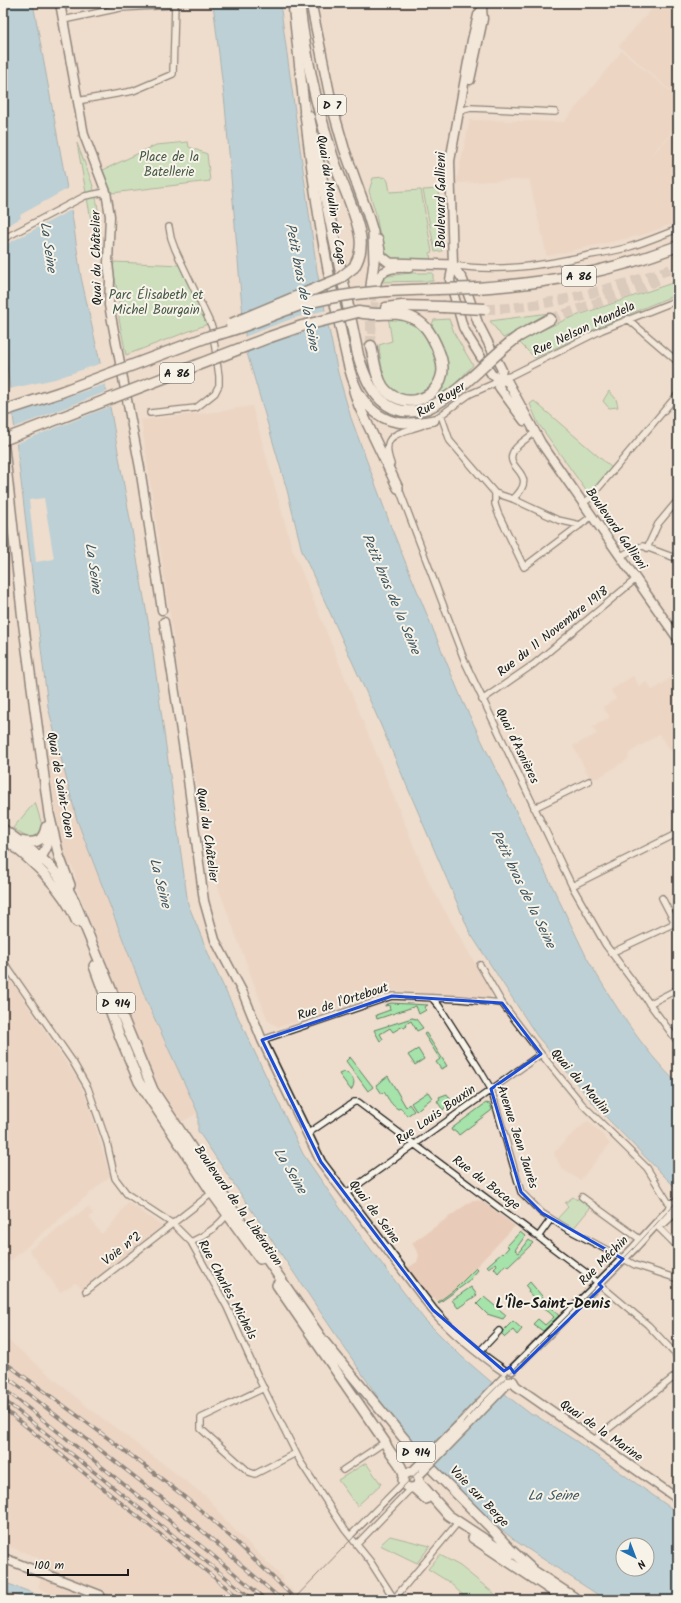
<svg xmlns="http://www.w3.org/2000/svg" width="681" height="1603" viewBox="0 0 681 1603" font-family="Kalam,sans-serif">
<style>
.built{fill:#e8ccb9}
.green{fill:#a5e3aa;stroke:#608063}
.water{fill:#80c2e0;stroke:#588092;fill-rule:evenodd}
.pier{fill:#eedccc}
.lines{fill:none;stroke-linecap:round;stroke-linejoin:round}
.secondary-tunnel{stroke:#c4b6a9;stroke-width:8;stroke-dasharray:8 4;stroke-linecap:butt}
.highway-tunnel{stroke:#c4b6a9;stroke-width:10;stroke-dasharray:10 5;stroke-linecap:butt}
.street-casing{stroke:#1c1c1c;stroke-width:8}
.secondary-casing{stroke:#1c1c1c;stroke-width:11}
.primary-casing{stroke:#1c1c1c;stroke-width:12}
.highway-casing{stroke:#1c1c1c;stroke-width:13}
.street{stroke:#f7f3e8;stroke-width:5.5}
.secondary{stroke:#f7f3e8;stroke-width:8}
.primary{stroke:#f7f3e8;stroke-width:9}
.highway{stroke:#f7f3e8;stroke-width:10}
.tram{stroke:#1c1c1c;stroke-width:1}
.rail-casing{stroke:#1c1c1c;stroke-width:3.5}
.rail{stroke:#f7f3e8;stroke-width:2;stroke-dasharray:6;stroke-linecap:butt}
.secondary-bridge-casing{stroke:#1c1c1c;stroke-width:11;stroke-linecap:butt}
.highway-bridge-casing{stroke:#1c1c1c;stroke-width:13;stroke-linecap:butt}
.secondary-bridge{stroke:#f7f3e8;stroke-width:8}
.highway-bridge{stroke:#f7f3e8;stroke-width:10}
.marked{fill:none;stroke:#1d4ed8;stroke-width:3;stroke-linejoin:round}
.labels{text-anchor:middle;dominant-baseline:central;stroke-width:4;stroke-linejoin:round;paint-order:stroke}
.shield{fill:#f7f3e8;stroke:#5e5c59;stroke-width:1}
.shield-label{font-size:12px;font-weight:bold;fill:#1c1c1c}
.park-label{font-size:13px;fill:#455847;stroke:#f7f3e8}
.street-label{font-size:13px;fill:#1c1c1c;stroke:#f7f3e8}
.water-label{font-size:14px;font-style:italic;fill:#3f5661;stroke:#f7f3e8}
.quarter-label{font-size:15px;font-weight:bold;fill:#1c1c1c;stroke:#f7f3e8}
</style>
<rect width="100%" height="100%" fill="#eedccc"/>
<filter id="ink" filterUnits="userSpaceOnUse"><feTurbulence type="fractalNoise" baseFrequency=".025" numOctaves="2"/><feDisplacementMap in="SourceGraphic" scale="8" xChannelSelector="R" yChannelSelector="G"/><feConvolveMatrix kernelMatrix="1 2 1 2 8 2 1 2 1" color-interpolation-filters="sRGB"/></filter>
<g filter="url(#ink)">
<path class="built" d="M657,3H678V97L619,46Z
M622,51L678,98V126L645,161L678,129V222L642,235L547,256L529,179L456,183L470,120L564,122Z
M252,406L292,548L429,883L492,993L489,999L393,991L279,1027L268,1021L217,884L191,757L141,420L216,412Z
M678,673V754L675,756L659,734L629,753L628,759L598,778H590L573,746L597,734L593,727L610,717L603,707L616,699L611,690L633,676L639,686L647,682L652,690L655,689Z
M58,744L77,820L147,1002L198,1113L181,1122L151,1075L77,888L75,874L72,866L67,863L62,848L46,747Z
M3,969L78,1080L89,1105L110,1176L3,1267Z
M588,1121L603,1135L610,1144L580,1180L562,1169L554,1153L571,1135Z
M473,1200L482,1201L515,1226L453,1291L438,1302L434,1298L432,1299L407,1268L417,1262L419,1255L412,1243Z
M128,1202L162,1226L83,1288L75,1283L60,1292L29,1250L88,1207L93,1214L89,1217L101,1234L109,1228Z
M3,1336L85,1405L208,1498L228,1523L281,1576L284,1583L303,1600H65L38,1588L46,1561L3,1544Z"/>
<path class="green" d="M188,142L189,147L207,154L210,181L112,193L103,170L156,145Z
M77,143C85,165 95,186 98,209C99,223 98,238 97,253Z
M385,177L388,181L390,192L421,190L432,252L430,253L431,263C424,257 414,258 406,262L394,258L395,262L383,254L376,214L369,191L373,178Z
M439,189L442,251L435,252L423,190Z
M114,262L181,265L208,324L126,355L119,319V300L113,269Z
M409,273H433V281L381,282L388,276Z
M678,281V294C629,313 582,335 535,358L518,341L567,319Z
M549,313L550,316L503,338L490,321Z
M393,315C400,318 409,320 415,324C428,332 443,371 434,385C431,390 422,394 416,395C413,396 410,396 407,396C382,394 381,364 379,345L392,341L388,316Z
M449,319L455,335L473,365L448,392L437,399L435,394L440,348L432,324L434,320Z
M609,391L616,399L618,407L609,408L603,401Z
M534,401L613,469L592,499L538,423L530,404Z
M35,802L42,825C34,844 25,837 13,828Z
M391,1003L428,1005L424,1007L426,1010L419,1014L416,1006L377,1019L376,1015L390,1010L389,1005L385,1006V1005Z
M412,1018L416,1019L423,1028L417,1031L411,1021L406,1024L407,1026L404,1028L403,1026L393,1032L390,1028L380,1034L383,1039L380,1041L374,1030Z
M426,1033L447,1066L441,1069L436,1062L440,1059L424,1034Z
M418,1049L424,1059L415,1065L408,1055Z
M350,1057L373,1087L368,1091L346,1061Z
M344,1072C353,1075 357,1082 351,1090L339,1074Z
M388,1076L406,1107L409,1104L414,1111L407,1116L401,1108L398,1109C391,1105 388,1098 384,1092L382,1094L376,1085Z
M428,1092L432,1098L416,1111L411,1103Z
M447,1094L451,1100L443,1110L437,1101L440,1099L439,1097Z
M486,1103L490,1104L492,1110L459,1135L456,1131H452L451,1129Z
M573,1197L577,1200L578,1198L591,1207L573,1229L557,1219L568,1207L565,1203Z
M520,1232L525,1236L515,1250L519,1253L529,1240L533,1243L508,1267L505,1265L498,1273L494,1268L497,1265L496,1263L488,1268L487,1266L502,1253L503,1254L509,1247L507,1246Z
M476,1268L478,1270L468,1282L439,1303L438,1302L453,1291Z
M530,1282L559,1316L543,1331L533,1324L538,1319L545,1325L554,1317L528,1292L529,1290L526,1286Z
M471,1287L477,1295L458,1308L452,1300Z
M484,1297L506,1315L503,1319L487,1314L477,1304Z
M513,1321L522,1329L517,1335L513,1330L505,1337L501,1333Z
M366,1463L381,1484L357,1506L338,1480Z
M390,1536L430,1546L417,1563L380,1545Z
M440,1555L460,1566L502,1600H468L449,1582L428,1569Z"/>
<path class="water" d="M3,3H33L73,221L81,277L111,412L150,632L188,904L210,958L303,1154L347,1218L424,1319L461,1356L511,1399L532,1415H535L576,1441L678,1513V1600H606L517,1542L494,1524L423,1454L390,1415L198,1131V1113L147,1002L77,820L48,707L3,331ZM623,1545H647V1569H623Z
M213,3H280L317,271L338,373L351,418L393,532L462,700L587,958C613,1003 641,1048 678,1084V1190L597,1108L537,1036L470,933L376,714L302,551L287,490L247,353L241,296L225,105Z
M3,1582L52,1600H29L3,1591Z"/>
<path class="pier" d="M69,188L73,209L3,246V228L21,218L20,215Z
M327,310L330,325L275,341L245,353L244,337L294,318Z
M102,363L106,384L12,415L9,389L55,379Z
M108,391L111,406L15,444L13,428Z
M44,498L54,559L36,562L29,500Z"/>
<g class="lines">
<path class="secondary-tunnel" d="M371,346L376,287
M100,1595L114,1600"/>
<path class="highway-tunnel" d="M485,309C551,308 616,287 678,267
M550,319L643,287L661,278
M371,346V286"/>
<g class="street-casing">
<path id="street" d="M63,20L120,8L175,5
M77,101L133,91L173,74L175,3
M460,111L471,108L555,112
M3,239L85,196L106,192
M453,265C499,273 545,265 590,255C603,253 616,251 629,247C646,242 662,235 678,229
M628,319L678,362
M150,413L196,408L215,393L219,385V376L212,327L175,249L171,238L169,227
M441,415L450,441L495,493V504L498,513L524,567L592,516
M431,421L441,415L470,394L493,384L500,378L510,376L602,330L678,300
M391,464C379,432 400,434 423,425
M398,486L465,662L572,886L605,944L678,1042
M495,493L513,499L558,520L580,525
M513,499C541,473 504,470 513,452C516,445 528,438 534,433
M583,503L589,499L678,394
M647,548L658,524L678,500
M621,556L636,548L643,546L678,559
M482,700L534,664L636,579
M534,808L589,781
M572,886L678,833
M662,898L675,923
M611,953L675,923L678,924
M3,961L73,1062L88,1088L107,1143L115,1178L127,1194L173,1224L191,1242L227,1307L260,1381L300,1461L345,1530L370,1561L391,1594L397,1600
M480,965L502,1003L541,1054L582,1104L647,1168L668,1202L675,1204
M432,998L439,1006L478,1067L491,1089L521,1192L542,1213L564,1227L635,1265L678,1279
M649,1004L678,989
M262,1040L392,996L459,999L502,1003
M307,1134L354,1102H358L585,1272L648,1325L678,1357
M345,1194L541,1054
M582,1197L641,1240
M659,1228L676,1245
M538,1237L551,1219
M191,1242C205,1236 220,1225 228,1213
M86,1291L212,1193
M479,1352L499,1331
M264,1388L201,1418V1429L249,1472L255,1474L296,1453
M594,1440L678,1374
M343,1470L385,1442
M350,1536L404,1482
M357,1544L411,1488
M393,1600L455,1526"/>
</g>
<g class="secondary-casing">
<path id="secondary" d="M60,3L84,135L106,192L110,216L108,263L110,280L109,305L140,468L162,610
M482,9L478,15L472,40L450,161L453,265L450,280L451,285L463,327L469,338L492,375L508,382L541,443L678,639
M470,80L483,19L482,9L483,3
M453,265L463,280L478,323L502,370L500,378L499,387L524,421
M376,285C379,268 394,267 409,268
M164,622L185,757L204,901L215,940L243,993L262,1040L321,1162L433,1310C454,1334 479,1354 504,1371
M663,1223L678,1209
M512,1370L634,1248L678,1200
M513,1381L516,1386L678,1499
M459,1425L503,1379
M464,1429L509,1382
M412,1472L419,1465
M418,1476L424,1470
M3,1558L100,1595"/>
</g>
<g class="primary-casing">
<path id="primary" d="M293,3C304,110 315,217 339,322C344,343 349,378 360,395C379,424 402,427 434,420
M311,3L332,106L344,148L367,212L373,232L374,262L371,286
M378,240L381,256L390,263L453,265
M354,391L359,406L398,488
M3,439L23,620L49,814L59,856L70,885
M3,829C35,854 54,862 74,900L153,1090L231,1207L322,1339L402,1436L418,1455L488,1525L510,1549L533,1570
M3,837C32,861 63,887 77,922
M20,841C34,844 43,843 46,827
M39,862L47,846L49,825
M94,966L120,1037L139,1082L212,1193L260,1259
M277,1285L385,1442C389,1455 403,1463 404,1476
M403 1480a8 8 0 1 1 16 0a8 8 0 1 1-16 0Z
M419,1482L448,1515L510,1556
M414,1488L426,1499
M473,1538L560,1596
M528,1567L578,1600"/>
</g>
<g class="highway-casing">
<path id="highway" d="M299,3C305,54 316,105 332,155C340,181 355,208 360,235C362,246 360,257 354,267
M305,113L309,117L358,355C368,390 386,422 428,408
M477,288C549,283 610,272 678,246
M387,291L437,289
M386,308L402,306L443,307
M358,312C364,313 371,314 377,314C389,314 398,312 410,317C424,322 430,332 436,345C440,354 444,364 442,374C436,403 400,410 383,387C375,375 374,359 371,346
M519,336L550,319
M3,411L61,392"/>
</g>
<use href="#street" class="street"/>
<use href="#secondary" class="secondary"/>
<use href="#primary" class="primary"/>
<use href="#highway" class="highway"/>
<path class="tram" d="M293,1600L343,1548L447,1442L474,1410L634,1248L678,1200"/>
<g class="rail-casing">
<path id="rail" d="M3,1361C66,1408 131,1453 192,1503C229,1533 262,1567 296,1600
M3,1374L185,1516L282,1600
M3,1388L210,1553L266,1600
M3,1399L254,1600
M3,1408L242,1600"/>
</g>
<use href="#rail" class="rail"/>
<g class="secondary-bridge-casing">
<path id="secondary-bridge" d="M419,1465L459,1425
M424,1470L464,1429"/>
</g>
<g class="highway-bridge-casing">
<path id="highway-bridge" d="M437,289L477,288
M443,307L485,309
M231,324L339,279L354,267
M61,392L210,336C240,330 268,316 297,306C327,297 356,293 387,291
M428,408C463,392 488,358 519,336
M3,440L270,337L302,326L358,312"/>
</g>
<use href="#secondary-bridge" class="secondary-bridge"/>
<use href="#highway-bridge" class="highway-bridge"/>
</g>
</g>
<path d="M0 0H681V1603H0ZM392,996L502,1003L541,1054L491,1089L521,1192L542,1213L623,1259L599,1284L602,1287L514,1373L510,1367L504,1371L433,1310L321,1162L262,1040Z" fill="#eedccc" fill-opacity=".55" fill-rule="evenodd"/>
<path class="marked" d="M392,996L502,1003L541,1054L491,1089L521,1192L542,1213L623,1259L599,1284L602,1287L514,1373L510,1367L504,1371L433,1310L321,1162L262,1040Z"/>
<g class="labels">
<g class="shield">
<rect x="318" y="95" width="28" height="20" rx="3"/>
<rect x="562" y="266" width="34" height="20" rx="3"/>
<rect x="160" y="363" width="34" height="20" rx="3"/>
<rect x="97" y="993" width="38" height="20" rx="3"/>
<rect x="397" y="1442" width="38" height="20" rx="3"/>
</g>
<g class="shield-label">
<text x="332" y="105">D 7</text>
<text x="579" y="276">A 86</text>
<text x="177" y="373">A 86</text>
<text x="116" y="1003">D 914</text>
<text x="416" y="1452">D 914</text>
</g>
<g class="park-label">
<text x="169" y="157">Place de la<tspan x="169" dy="15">Batellerie</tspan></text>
<text x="156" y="295">Parc Élisabeth et<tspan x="156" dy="15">Michel Bourgain</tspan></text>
</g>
<g class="street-label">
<text transform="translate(331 200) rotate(81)">Quai du Moulin de Cage</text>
<text transform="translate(441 200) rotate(-90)">Boulevard Gallieni</text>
<text transform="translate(97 258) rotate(-91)">Quai du Châtelier</text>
<text transform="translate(584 329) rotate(-25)">Rue Nelson Mandela</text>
<text transform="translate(441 400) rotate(-32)">Rue Royer</text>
<text transform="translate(616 529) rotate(55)">Boulevard Gallieni</text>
<text transform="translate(553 632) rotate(-38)">Rue du 11 Novembre 1918</text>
<text transform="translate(517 746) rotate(64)">Quai d'Asnières</text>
<text transform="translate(60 785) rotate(80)">Quai de Saint-Ouen</text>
<text transform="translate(207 835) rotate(82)">Quai du Châtelier</text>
<text transform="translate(343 1002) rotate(-18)">Rue de l'Ortebout</text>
<text transform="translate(580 1082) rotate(49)">Quai du Moulin</text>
<text transform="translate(436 1115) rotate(-35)">Rue Louis Bouxin</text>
<text transform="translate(517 1137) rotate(72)">Avenue Jean Jaurès</text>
<text transform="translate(486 1183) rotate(37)">Rue du Bocage</text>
<text transform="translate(238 1206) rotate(55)">Boulevard de la Libération</text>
<text transform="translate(374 1212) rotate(53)">Quai de Seine</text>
<text transform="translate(122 1249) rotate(-38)">Voie n°2</text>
<text transform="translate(604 1261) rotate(-45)">Rue Méchin</text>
<text transform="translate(227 1290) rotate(62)">Rue Charles Michels</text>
<text transform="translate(601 1431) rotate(35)">Quai de la Marine</text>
<text transform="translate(479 1497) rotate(46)">Voie sur Berge</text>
</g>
<g class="water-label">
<text transform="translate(48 247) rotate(82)">La Seine</text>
<text transform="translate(302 287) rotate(79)">Petit bras de la Seine</text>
<text transform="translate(93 568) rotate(82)">La Seine</text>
<text transform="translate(391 594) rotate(67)">Petit bras de la Seine</text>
<text transform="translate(160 883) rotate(76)">La Seine</text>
<text transform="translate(523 889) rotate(64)">Petit bras de la Seine</text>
<text transform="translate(290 1171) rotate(59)">La Seine</text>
<text x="553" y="1496">La Seine</text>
</g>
<g class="quarter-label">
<text x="553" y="1304">L'Île-Saint-Denis</text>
</g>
</g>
<rect width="681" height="1603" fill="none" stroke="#f7f3e8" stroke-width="16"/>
<rect x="8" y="8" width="665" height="1587" fill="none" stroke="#1c1c1c" stroke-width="1.5" filter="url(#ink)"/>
<g transform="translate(635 1557) rotate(138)"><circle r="19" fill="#f7f3e8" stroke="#9f9d96"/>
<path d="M0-3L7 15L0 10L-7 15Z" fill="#1f6fb2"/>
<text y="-6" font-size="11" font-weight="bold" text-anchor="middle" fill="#1c1c1c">N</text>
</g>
<path d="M28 1569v6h100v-6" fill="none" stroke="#1c1c1c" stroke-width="2"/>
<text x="34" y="1569" font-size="12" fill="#1c1c1c" stroke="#f7f3e8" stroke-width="3" paint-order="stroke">100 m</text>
</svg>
